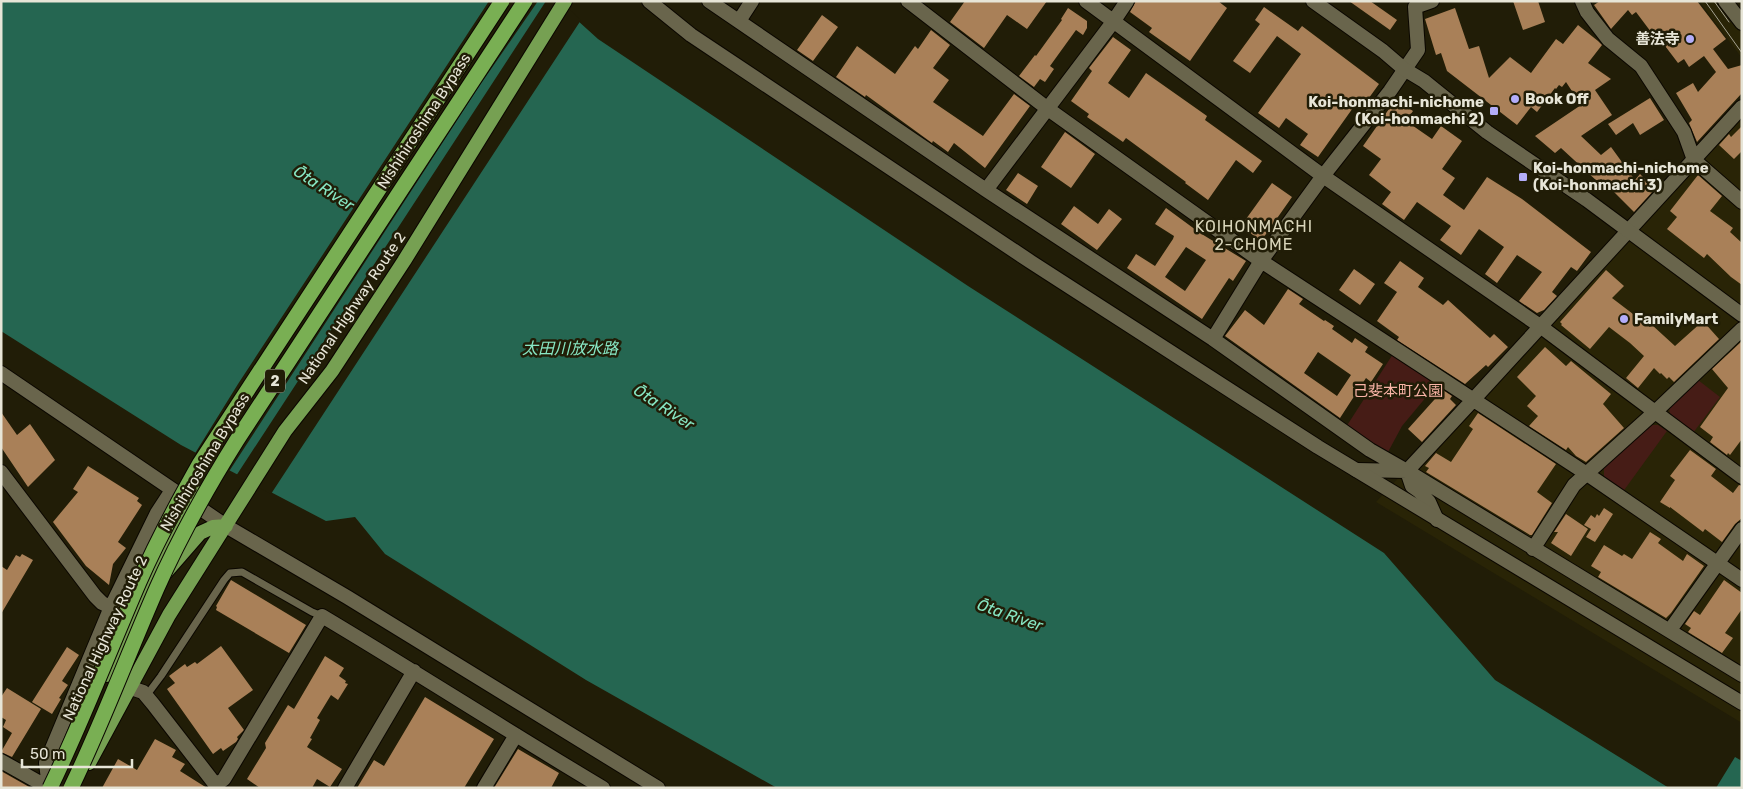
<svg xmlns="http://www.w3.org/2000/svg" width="1743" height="789" viewBox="0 0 1743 789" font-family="Rubik,'Noto Sans JP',sans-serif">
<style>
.built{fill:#292406}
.green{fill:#461c16}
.water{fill:#256651}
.pier{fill:#211d07}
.building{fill:#a98058;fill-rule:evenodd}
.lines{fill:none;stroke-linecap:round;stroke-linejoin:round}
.service-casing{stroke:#0b0700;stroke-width:9}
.minor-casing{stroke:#0b0700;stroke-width:16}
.tertiary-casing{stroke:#0b0700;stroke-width:16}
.trunk-casing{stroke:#0b0700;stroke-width:16}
.service{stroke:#69654c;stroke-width:7}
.minor{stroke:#69654c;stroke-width:14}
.tertiary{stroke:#69654c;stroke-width:14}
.trunk{stroke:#76a052;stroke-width:14}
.tram{stroke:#a5a292;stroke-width:1}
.motorway-bridge-casing{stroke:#0b0700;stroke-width:17;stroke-linecap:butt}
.motorway-bridge{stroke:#79af53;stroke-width:15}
.poi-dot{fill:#b3adf9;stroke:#211d07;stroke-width:2}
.labels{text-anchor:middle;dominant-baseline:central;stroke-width:5;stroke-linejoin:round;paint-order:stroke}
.shield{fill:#211d07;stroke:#aca999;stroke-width:1}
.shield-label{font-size:14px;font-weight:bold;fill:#e7e5d7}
.poi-label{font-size:15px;font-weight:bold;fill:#e7e5d7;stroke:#211d07;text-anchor:start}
.street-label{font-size:15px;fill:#e7e5d7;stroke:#211d07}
.park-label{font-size:15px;fill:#f8b3a6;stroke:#211d07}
.water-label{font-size:16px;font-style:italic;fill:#87e7c4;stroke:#211d07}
.neighbourhood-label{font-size:16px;letter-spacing:1px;fill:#d9d5ba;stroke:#211d07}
</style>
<rect width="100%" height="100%" fill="#211d07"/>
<path class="built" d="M1699,1H1721L1742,29V58Z
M1742,108V723L1376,502Z"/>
<path class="green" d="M1393,354L1437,384L1402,426L1388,452L1372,444L1346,427Z
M1698,380L1720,397L1693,433L1670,416L1669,406Z
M1649,425H1658L1667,431L1622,493L1604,479V467Z"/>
<path class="water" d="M1,1H556L598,39L968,286L1384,553L1495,680L1669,788H777L586,680L385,554L355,517L326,521L181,445L1,331Z
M1735,757L1742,761V788H1716Z"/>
<path class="pier" d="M489,1H538L480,85L228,473L194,455L238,384Z
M546,1H560L581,20L271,494L236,476Z"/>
<path class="building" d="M965,1H1047L1027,29L1007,15L984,48L950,22Z
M1136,1H1218L1227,8L1190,61L1149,32L1152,28L1130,12Z
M1349,1H1370L1397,20L1390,30Z
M1513,1H1538L1545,22L1523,30Z
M1600,1H1697L1726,39L1713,49L1728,69L1742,65V93L1697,142L1689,123L1692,120L1676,93L1693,83L1698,92L1716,72L1704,56L1689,67L1684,59L1678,63L1656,34L1654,36L1636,12L1632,15L1628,10L1611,29L1594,5Z
M1264,7L1298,31L1302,26L1379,84L1366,102L1360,98L1318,157L1300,145L1308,134L1286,118L1279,128L1258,113L1301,54L1277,36L1250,73L1233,61L1260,24L1255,20Z
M1068,8L1087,21V28L1083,35L1076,30L1050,66L1054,69L1045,82L1040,79L1034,87L1019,76L1035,55L1036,56L1062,20L1061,19Z
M1455,8L1469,49L1479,46L1489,78L1510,57L1531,73L1556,39L1563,44L1578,25L1598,41L1602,45L1588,63L1611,79L1595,90L1612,115L1581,136L1601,155L1611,147L1635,180L1640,174L1655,189L1634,212L1601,179L1598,182L1561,148L1555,153L1535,136L1581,105L1566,82L1562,87L1559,85L1556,89L1555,88L1537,112L1531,107L1517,125L1447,71L1441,53L1436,55L1425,19Z
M822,15L838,27L813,61L797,50Z
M931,30L950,45L933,68L949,80L933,102L983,136L1014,94L1030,106L985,168L954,143L948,152L933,141L932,143L866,95L865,97L836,77L857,46L895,74L915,46L918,49Z
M1113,37L1131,50L1108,83L1129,98L1146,73L1207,116L1205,120L1262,161L1253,173L1236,160L1208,200L1185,183L1186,182L1126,138L1123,142L1087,117L1089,114L1071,101L1092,71L1089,68Z
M1650,98L1664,120L1640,135L1633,123L1616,135L1608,124Z
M1396,99L1413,111L1406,121L1432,139L1441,126L1462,141L1442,169L1455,178L1443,195L1464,210L1487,177L1522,199L1591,252L1577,271L1571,267L1552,292L1557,296L1544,310L1537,313L1519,301L1542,272L1517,255L1497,283L1485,274L1504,247L1479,229L1461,255L1440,240L1451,226L1417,202L1404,220L1382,204L1391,192L1369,175L1381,159L1363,146Z
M1742,126V151L1734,159L1719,145L1729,134L1731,137Z
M1065,132L1095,154L1071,188L1041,167Z
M1018,173L1038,186L1027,204L1006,190Z
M1698,175L1722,196L1710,211L1733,228L1730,232L1742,243V285L1731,277L1707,254L1704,258L1667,229L1677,217L1670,211Z
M1272,183L1292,197L1261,241L1241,226Z
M1074,206L1098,224L1109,209L1122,219L1097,250L1061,224Z
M1166,208L1200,233L1246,261L1233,281L1229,278L1202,319L1127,268L1136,254L1155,266L1173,239L1174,236L1155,224ZM1186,247L1206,260L1185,291L1165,277Z
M1400,261L1424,278L1418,287L1443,305L1448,300L1490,338L1494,334L1508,347L1488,367L1486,365L1465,384L1397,340L1399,337L1377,321L1397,292L1384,283Z
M1354,269L1375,284L1360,305L1339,290Z
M1606,270L1624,286L1612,298L1650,327L1652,325L1675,346L1703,321L1719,339L1674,382L1669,377L1667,379L1661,373L1660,374L1654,368L1638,388L1626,378L1644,356L1630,343L1609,327L1590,349L1561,325L1562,324L1560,322Z
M1288,289L1303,299L1299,304L1324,321L1325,320L1334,326L1332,329L1352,343L1355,338L1368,347L1365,352L1383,364L1371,382L1366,378L1340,418L1225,336L1245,310L1264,325ZM1318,352L1351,375L1337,396L1304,373Z
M1742,341V439L1730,455L1728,453L1727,455L1710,442L1713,437L1700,427L1728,388L1712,369Z
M1545,347L1566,366L1571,361L1611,394L1603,404L1624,428L1586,462L1576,456L1568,447L1566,450L1529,426L1538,416L1527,406L1536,396L1517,377Z
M1443,390L1452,396L1450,399L1456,405L1422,442L1408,429Z
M1,412L17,435L30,424L55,460L28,487L1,447Z
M1478,413L1556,464L1537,492L1552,503L1532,535H1530L1426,472L1429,468L1425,466L1436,453L1451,462L1473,429L1469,426Z
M1690,450L1716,469L1711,476L1733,493L1739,485L1742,486V518L1735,524L1722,542L1705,529L1703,532L1670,507V508L1660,502L1675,480L1670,476Z
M88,466L139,498L137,501L142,505L118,542L126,548L113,564L109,585L86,566L53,522L78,492L73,489Z
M1604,508L1613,514L1595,542L1586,537L1591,529L1584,525L1591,515L1595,518L1597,514L1599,516Z
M1566,514L1588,529L1571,556L1551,543L1558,532H1554Z
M1650,532L1661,539L1658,543L1683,561L1687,554L1704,566L1671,613L1666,618L1598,577L1601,572L1591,566L1604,545L1622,556L1624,554L1632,559Z
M22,554L33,560L1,614V566L7,570L16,555L20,557Z
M231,580L306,625L289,653L216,610L217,607L216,606Z
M1724,580L1742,593V609L1725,633L1733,638L1722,653L1688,632L1691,628L1685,624L1694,611L1700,615Z
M221,646L253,690L228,708L244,730L237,737L238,739L236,742L223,751L221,748L213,754L167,689L175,683L169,676L185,664L187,667L195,662L197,664Z
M67,647L79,655L62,681L68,685L59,698L61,699L52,714L32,702Z
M325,656L344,668L339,676L346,681L345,683L348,684L338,700L331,695L317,718L320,720L310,738L312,739L307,747L342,769L330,787L317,779L312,788H260L247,779L266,748L265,743L288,705L294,709Z
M7,688L41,709L12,757L1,752L12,733L3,727L6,720L1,717V697Z
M425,697L494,739L464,788H357L374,760L384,766Z
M155,739L176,750L172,757L185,764L180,771L207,788H102L118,759L137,770Z
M518,749L559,773L551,788H494Z
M1,771L31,788H1Z"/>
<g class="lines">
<g class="service-casing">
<path id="service" d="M146,696L161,676L224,580L230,573L242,572L312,612L322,616"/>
</g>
<g class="minor-casing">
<path id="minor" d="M709,1L986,190L1213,339L1370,450L1407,471L1742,675
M908,1L1048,109L1261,261L1587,474L1742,580
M1086,1L1323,176L1540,326L1742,477
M1582,1L1587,12L1608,39L1641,66L1684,132L1694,160L1742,202
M1725,1L1742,23
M739,21L752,1
M986,190L1113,22L1127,1
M1213,339L1261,261L1323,176L1390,91L1418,50L1415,7L1432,1
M1356,470L1407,471L1412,486L1419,491L1429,502L1437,520
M1407,471L1473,400L1742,107
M1,472L95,596L102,603L119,611
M1533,549L1574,485L1655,412L1742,329
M1670,630L1742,529
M1,761L49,788
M216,785L224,779L322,616C416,672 509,732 603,788
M49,788L46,763L111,607L157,513L172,490
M345,788L414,671
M484,788L516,735"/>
</g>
<g class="tertiary-casing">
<path id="tertiary" d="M649,1L691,35L1031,262L1318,447L1742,703
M1313,1L1383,51L1404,69L1424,81L1487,132L1587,200L1742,315
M1,373L226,526L347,597L658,788
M131,688L143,692L153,704L218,788"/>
</g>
<g class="trunk-casing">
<path id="trunk" d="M166,572L200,533L213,527L226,526
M107,675L134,618L151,576L176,525L198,493
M89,763L169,615L285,431L332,371L404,261L565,1"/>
</g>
<use href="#service" class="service"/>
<use href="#minor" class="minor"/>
<use href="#tertiary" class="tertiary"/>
<use href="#trunk" class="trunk"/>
<path class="tram" d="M1705,1L1742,53
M1714,1L1729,22"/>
<g class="motorway-bridge-casing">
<path id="motorway-bridge" d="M50,788C83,720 109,651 139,582C157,541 178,502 200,463L502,1
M71,788C103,722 128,654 157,588C180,536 207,488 237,440L525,1"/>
</g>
<use href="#motorway-bridge" class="motorway-bridge"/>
</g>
<g class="poi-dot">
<circle cx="1690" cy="39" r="5"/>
<circle cx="1515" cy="99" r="5"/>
<rect x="1489" y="106" width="10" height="10" rx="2.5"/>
<rect x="1518" y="172" width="10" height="10" rx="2.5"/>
<circle cx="1624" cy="319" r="5"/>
</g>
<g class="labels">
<rect class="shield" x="265" y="369.5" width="20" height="23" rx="4"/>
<g class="shield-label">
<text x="275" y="381">2</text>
</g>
<g class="poi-label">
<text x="1680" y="39" text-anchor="end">善法寺</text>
<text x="1525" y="99">Book Off</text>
<text x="1484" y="102" text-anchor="end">Koi-honmachi-nichome<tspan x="1484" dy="17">(Koi-honmachi 2)</tspan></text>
<text x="1533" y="168">Koi-honmachi-nichome<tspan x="1533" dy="17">(Koi-honmachi 3)</tspan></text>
<text x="1634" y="319">FamilyMart</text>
</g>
<g class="street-label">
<text transform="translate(424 121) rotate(-57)">Nishihiroshima Bypass</text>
<text transform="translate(352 308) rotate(-56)">National Highway Route 2</text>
<text transform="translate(205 462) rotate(-59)">Nishihiroshima Bypass</text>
<text transform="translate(105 638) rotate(-65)">National Highway Route 2</text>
</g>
<g class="park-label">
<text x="1398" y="391">己斐本町公園</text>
</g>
<g class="water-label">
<text transform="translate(324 188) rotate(33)">Ōta River</text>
<text x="570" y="348">太田川放水路</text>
<text transform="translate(664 407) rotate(33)">Ōta River</text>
<text transform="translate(1010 615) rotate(19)">Ōta River</text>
</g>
<g class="neighbourhood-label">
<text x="1254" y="226">KOIHONMACHI<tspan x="1254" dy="18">2-CHOME</tspan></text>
</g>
</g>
<rect width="1743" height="789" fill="none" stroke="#e7e5d7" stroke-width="5"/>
<path d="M22 759v8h110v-8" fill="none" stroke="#e7e5d7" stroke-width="2.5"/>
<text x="30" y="759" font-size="15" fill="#e7e5d7" stroke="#211d07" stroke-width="4" paint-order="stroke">50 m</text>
</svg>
